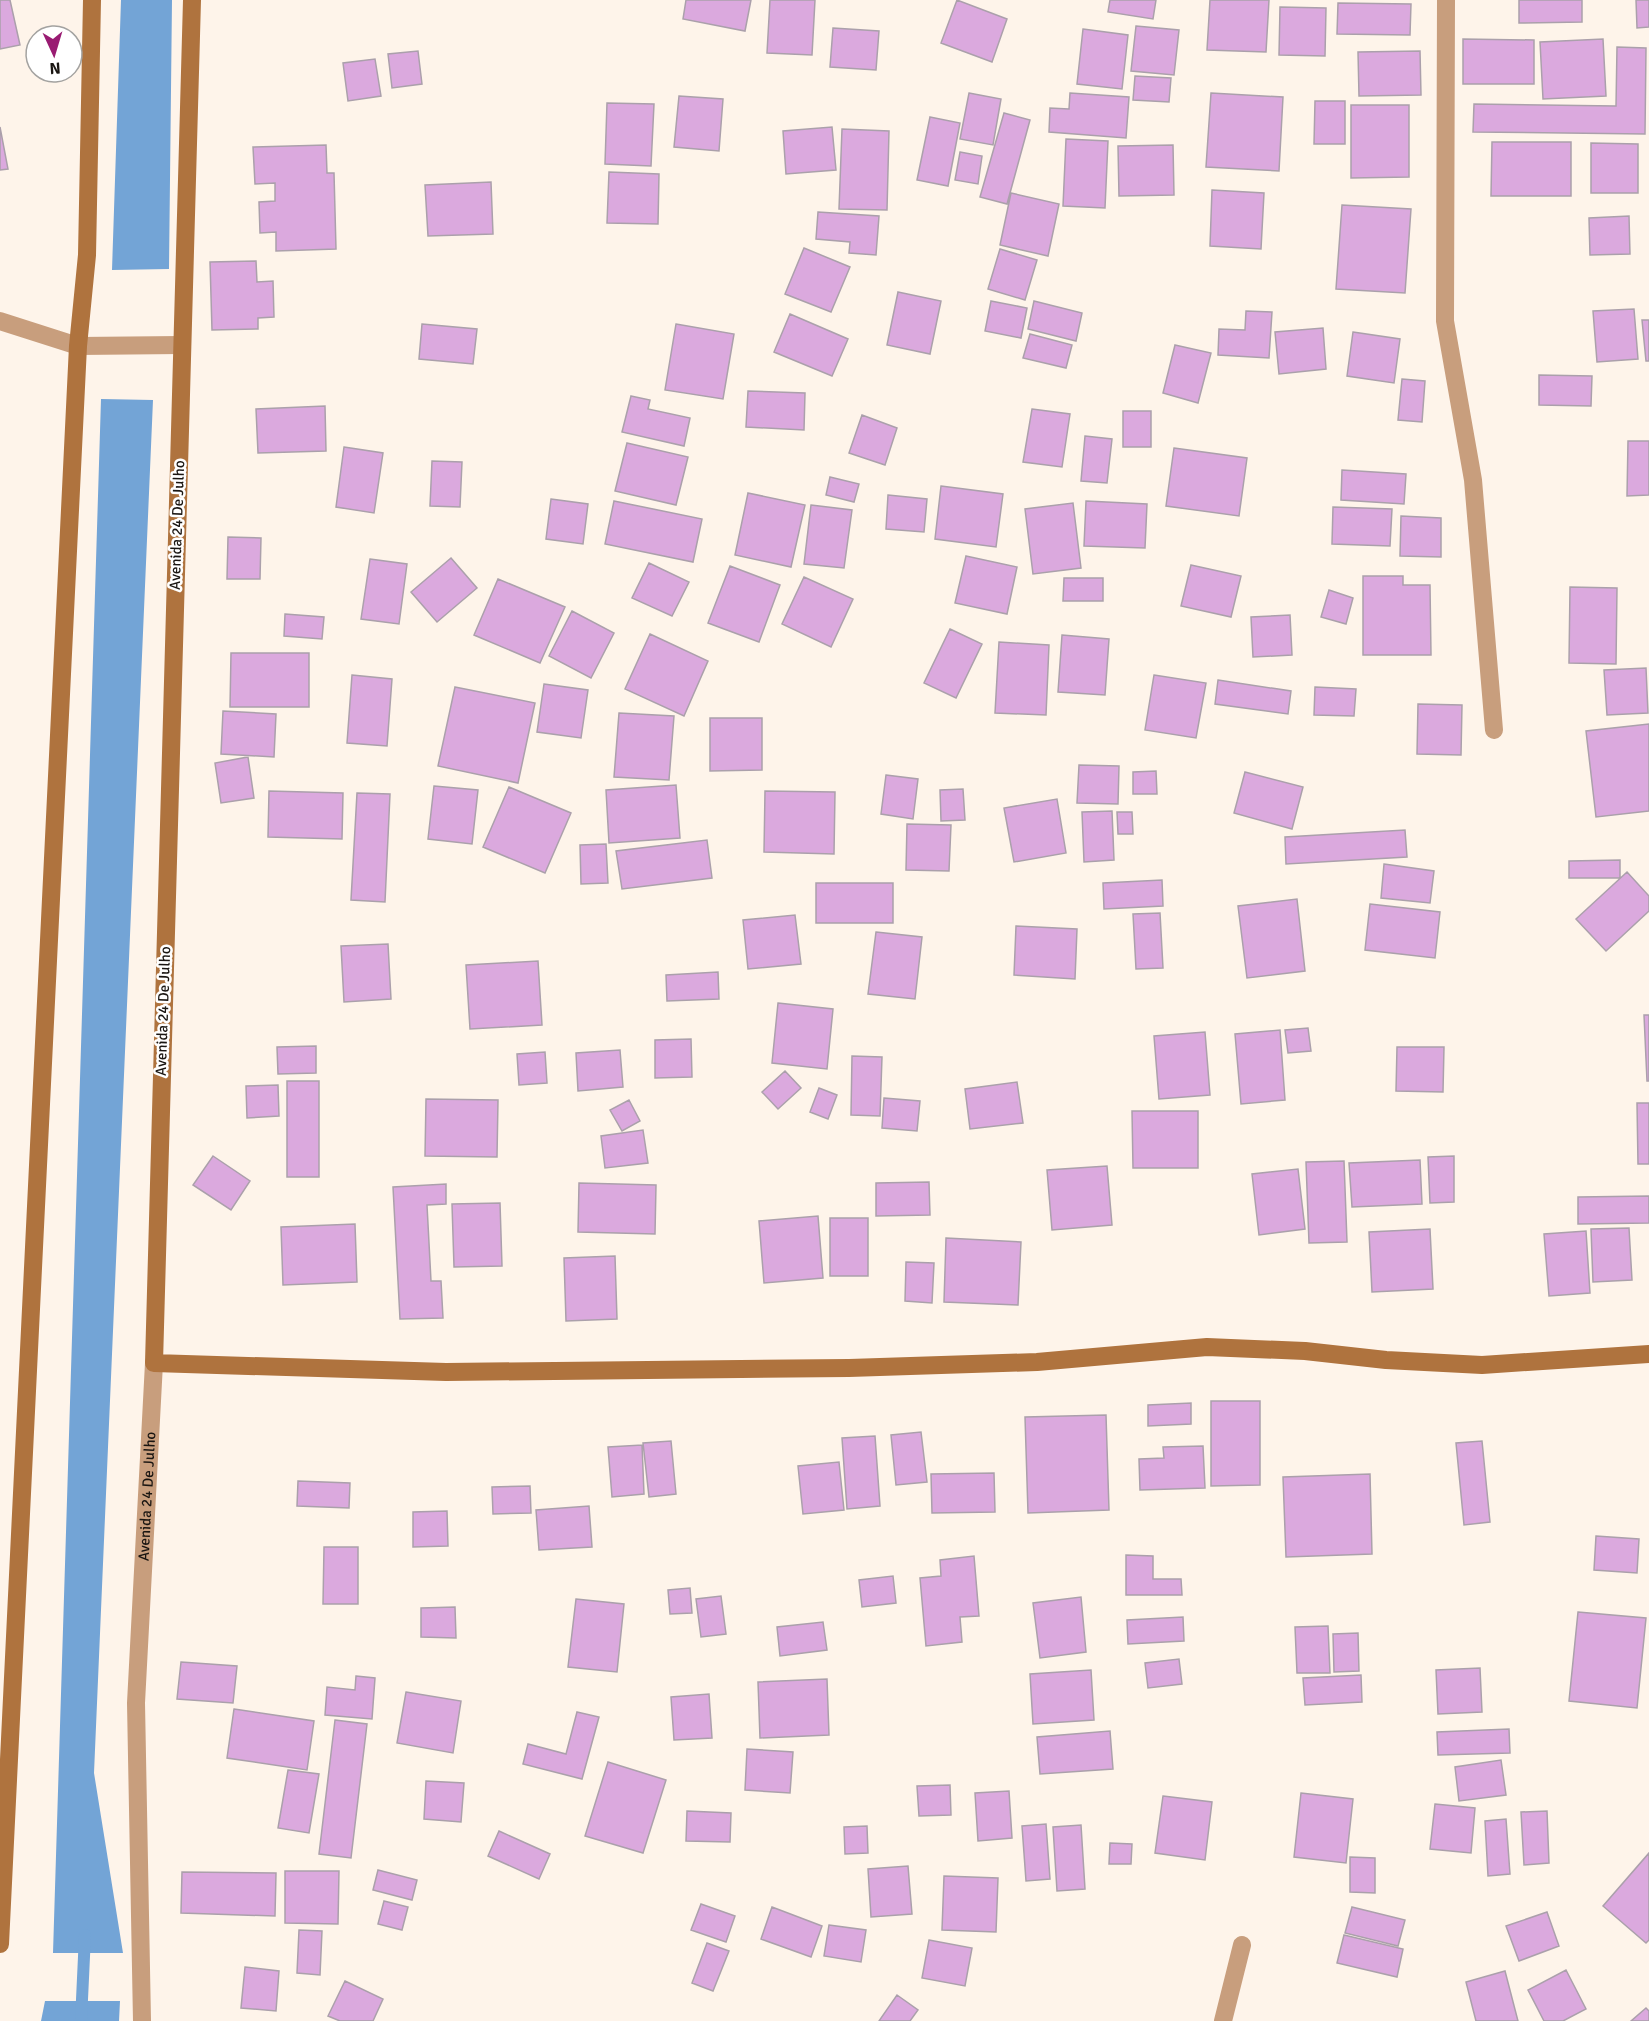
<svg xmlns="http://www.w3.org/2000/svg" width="1649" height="2021" viewBox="0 0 1649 2021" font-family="Signika,sans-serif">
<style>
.water{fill:#73a4d6}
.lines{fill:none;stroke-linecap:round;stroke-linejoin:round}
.stream{stroke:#73a4d6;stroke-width:12}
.building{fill:#dba9de;stroke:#aba0ab;stroke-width:1.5}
.street{stroke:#c89e7d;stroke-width:18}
.secondary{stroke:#af733e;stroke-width:18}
.labels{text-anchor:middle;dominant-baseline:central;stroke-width:5;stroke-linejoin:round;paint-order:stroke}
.street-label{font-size:15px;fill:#1a1612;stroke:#fff}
</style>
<rect width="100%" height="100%" fill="#fef4ea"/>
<path class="water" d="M121,0H172L169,269L112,270Z
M101,399L153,400L94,1773L123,1953H53Z
M45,2001H120L119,2021H41Z"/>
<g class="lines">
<path class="stream" d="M81,2021L85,1935"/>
</g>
<path class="building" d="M0,0H10L20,45L0,49Z
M686,0H751L745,31L683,19Z
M770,0H815L812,55L767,53Z
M957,0L1007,19L992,62L941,43Z
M1110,0H1156L1153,19L1108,12Z
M1210,0H1269L1266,52L1207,50Z
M1519,0H1582V22L1519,23Z
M1636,0H1649V27L1637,28Z
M1338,3L1411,4L1410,35L1337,34Z
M1280,7L1326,8L1325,56L1279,55Z
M1136,26L1179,30L1174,75L1131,71Z
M833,28L879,31L876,70L830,67Z
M1083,29L1128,35L1122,89L1077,84Z
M1463,39L1534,40V84H1463Z
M1603,39L1606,96L1543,99L1540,42Z
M1617,47L1646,48L1645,134L1473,132L1474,104L1616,106Z
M418,51L422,84L392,88L388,54Z
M1420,51L1421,95L1359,96L1358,52Z
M375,59L381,96L348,101L343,63Z
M1135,76L1171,78L1169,102L1133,100Z
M969,93L1001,99L993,145L960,139Z
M1070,93L1129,97L1126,138L1049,132L1050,108L1069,109Z
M1211,93L1283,97L1279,171L1206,167Z
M679,96L723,99L719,151L674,147Z
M1315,101H1345V144H1314Z
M607,103L654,104L651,166L605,164Z
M1351,105H1409V177L1351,178Z
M1004,113L1030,120L1007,204L980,197Z
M930,117L960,123L948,186L917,180Z
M0,127L8,169L0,170Z
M832,127L836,170L786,174L783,131Z
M842,129L889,131L887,210L839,209Z
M1066,139L1108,141L1105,208L1063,206Z
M1492,142H1571V196H1491Z
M1591,143L1638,144V193H1591Z
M326,145L327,173H334L336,249L276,251V232L260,233L259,202L275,201V183L255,184L253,147Z
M1173,145L1174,195L1119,196L1118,146Z
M960,152L982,156L978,184L955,180Z
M609,172L659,174L658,224L607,223Z
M491,182L493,234L428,236L425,185Z
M1212,190L1264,193L1261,249L1210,246Z
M1011,193L1059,204L1048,256L1000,245Z
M1342,205L1411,209L1405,293L1336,289Z
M818,212L879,216L876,255L849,253L850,242L816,239Z
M1629,216L1630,254L1590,255L1589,218Z
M804,248L850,267L831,312L785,294Z
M1000,249L1037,260L1025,300L988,289Z
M256,261L257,282L273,281L274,317L258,318V329L212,330L210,262Z
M898,292L941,301L930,354L887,345Z
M991,301L1027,308L1021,338L985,331Z
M1034,301L1082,313L1076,341L1028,329Z
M1634,309L1638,359L1597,362L1593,311Z
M1246,311L1272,312L1269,358L1218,355L1219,329L1245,330Z
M790,314L848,339L832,376L774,352Z
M1642,320H1649V361H1646Z
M422,324L477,329L473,364L419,359Z
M676,324L734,334L723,399L665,390Z
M1323,328L1326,369L1279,374L1275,332Z
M1353,332L1400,339L1394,383L1347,376Z
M1030,334L1072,345L1066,368L1023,358Z
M1175,345L1211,353L1198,403L1163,393Z
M1539,375L1592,376L1591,406L1539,405Z
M1402,379L1425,381L1422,422L1398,420Z
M748,391L805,393L804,430L746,427Z
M631,396L650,400L648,409L690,418L684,446L622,432Z
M325,406L326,451L258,453L256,409Z
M1032,409L1070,414L1062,467L1023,462Z
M1123,411H1151V447H1123Z
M862,415L897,428L885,465L849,453Z
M1085,436L1112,439L1107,483L1081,481Z
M1628,441H1649V495L1627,496Z
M627,443L688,457L676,505L615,491Z
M344,447L383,453L374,513L336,507Z
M1174,448L1247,458L1239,516L1166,506Z
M432,461L462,462L460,507L430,506Z
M1342,470L1406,474L1404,504L1341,500Z
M830,477L859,484L854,502L826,495Z
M941,486L1003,494L996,547L935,539Z
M748,493L805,505L791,567L735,555Z
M888,495L927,499L924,532L886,529Z
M551,499L588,504L583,544L546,539Z
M614,501L702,519L693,562L605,544Z
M1086,501L1147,504L1145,548L1084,546Z
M1073,503L1081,568L1033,574L1025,509Z
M811,505L852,510L844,568L804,564Z
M1333,507L1392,509L1390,546L1332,544Z
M1401,516L1441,518V557L1400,556Z
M228,537L261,538L260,579H227Z
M966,556L1017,567L1007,614L955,603Z
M451,558L477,588L437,622L411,592Z
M370,559L407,564L399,624L361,619Z
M649,563L689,582L672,616L632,598Z
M1191,565L1241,576L1231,617L1181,606Z
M730,566L780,585L759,642L708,623Z
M1363,576H1403V585H1430L1431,655H1363Z
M804,577L853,599L831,647L782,624Z
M1064,578H1103V601H1063Z
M498,579L565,607L540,663L474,635Z
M1570,587L1617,588L1616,664L1569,663Z
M1329,590L1353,598L1346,624L1321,617Z
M572,611L614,633L591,678L549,656Z
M285,614L324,617L322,639L284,636Z
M1290,615L1292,655L1253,657L1251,617Z
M950,629L982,644L956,698L924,683Z
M650,634L708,661L684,716L625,689Z
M1062,635L1109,639L1105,695L1058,692Z
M999,642L1049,645L1046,715L995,713Z
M231,653H309V707H230Z
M1646,668L1648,713L1607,715L1604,670Z
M352,675L392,679L387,746L347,743Z
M1154,675L1206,683L1196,738L1145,730Z
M1218,680L1291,691L1288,714L1215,704Z
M544,684L588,690L581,738L537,732Z
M455,687L535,703L518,783L438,766Z
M1315,687L1356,689L1354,716L1314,715Z
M1418,704L1462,705L1461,755L1417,754Z
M223,711L276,714L274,757L221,754Z
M619,713L674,716L669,780L614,777Z
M710,718H762V770L710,771Z
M1649,724V811L1596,817L1586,731Z
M248,757L254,798L221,803L215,763Z
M1079,765L1119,766L1118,804L1077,803Z
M1156,771L1157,794H1133V772Z
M1245,772L1303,787L1292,829L1234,813Z
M886,775L918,779L913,819L881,814Z
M676,785L680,838L609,843L606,790Z
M434,786L478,790L472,844L428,839Z
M509,787L571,813L545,873L483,847Z
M963,789L965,820L941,821L940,790Z
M269,791L343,793L342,839L268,837Z
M765,791L835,792L834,854L764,852Z
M357,793L390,794L385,902L351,900Z
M1057,799L1066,853L1014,862L1004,808Z
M1112,811L1114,860L1084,862L1082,812Z
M1117,812H1132L1133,834H1118Z
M907,824L951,825L949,871L906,870Z
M1405,830L1407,857L1286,864L1285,837Z
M707,840L712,878L622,889L616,851Z
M606,844L608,883L581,884L580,845Z
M1620,860V878H1569V861Z
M1384,864L1434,871L1430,903L1381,898Z
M1627,872L1649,896V911L1606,951L1576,919Z
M1162,880L1163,906L1104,909L1103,883Z
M816,883H893V923H816Z
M1297,899L1305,971L1247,978L1238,906Z
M1370,904L1440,912L1435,958L1365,950Z
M1160,913L1163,968L1136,969L1133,914Z
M795,915L801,964L748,969L743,920Z
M1016,926L1077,929L1075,979L1014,975Z
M876,932L922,937L915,999L868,994Z
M388,944L391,999L344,1002L341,946Z
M538,961L542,1025L470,1029L466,965Z
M718,972L719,999L667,1001L666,975Z
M778,1003L833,1009L827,1069L772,1063Z
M1644,1015H1649V1081H1647Z
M1308,1028L1311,1051L1288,1053L1285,1030Z
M1280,1030L1285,1100L1241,1104L1235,1034Z
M1205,1032L1210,1095L1159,1099L1154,1036Z
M691,1039L692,1077L655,1078V1040Z
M316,1046V1073L278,1074L277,1047Z
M1397,1047H1444L1443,1092L1396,1091Z
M620,1050L623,1087L578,1091L576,1053Z
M545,1052L547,1083L519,1085L517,1054Z
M852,1056L882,1057L880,1116L851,1115Z
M785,1071L801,1088L778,1109L762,1092Z
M287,1081H319V1177H287Z
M1017,1082L1023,1123L970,1129L965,1089Z
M278,1085L279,1116L247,1118L246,1086Z
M819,1088L837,1095L828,1119L810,1112Z
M884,1098L920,1101L917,1131L882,1128Z
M426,1099L498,1100L497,1157L425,1156Z
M629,1100L640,1121L622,1131L610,1110Z
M1637,1103H1649V1164H1638Z
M1132,1111H1198V1168H1133Z
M643,1130L648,1163L605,1168L601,1136Z
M213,1156L250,1181L231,1210L193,1185Z
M1454,1156V1202L1430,1203L1428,1157Z
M1420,1160L1422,1204L1352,1207L1349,1163Z
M1344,1161L1347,1242L1309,1243L1306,1162Z
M1107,1166L1112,1225L1052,1230L1047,1170Z
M1298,1169L1305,1229L1259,1235L1252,1174Z
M929,1182L930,1215L876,1216V1183Z
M579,1183L656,1185L655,1234L578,1232Z
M446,1184V1204L427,1205L431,1281H441L443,1318L400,1319L393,1187Z
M1649,1196V1223L1578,1224V1197Z
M500,1203L502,1266L454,1267L452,1204Z
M818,1216L823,1278L764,1283L759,1221Z
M830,1218H868V1276H830Z
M355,1224L357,1282L283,1285L281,1227Z
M1629,1228L1632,1280L1593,1282L1591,1229Z
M1430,1229L1433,1289L1372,1292L1369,1232Z
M1586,1231L1590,1293L1549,1296L1544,1234Z
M946,1238L1021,1242L1018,1305L944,1302Z
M615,1256L617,1319L566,1321L564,1258Z
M906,1262L934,1263L932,1303L905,1301Z
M1211,1401H1260V1485L1211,1486Z
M1191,1403V1424L1148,1426V1405Z
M1106,1415L1109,1510L1028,1513L1025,1417Z
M921,1432L927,1482L896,1485L891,1435Z
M875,1436L880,1506L847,1509L842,1438Z
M671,1441L676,1494L649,1497L643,1443Z
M1482,1441L1490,1522L1464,1525L1456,1443Z
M642,1445L644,1494L612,1497L608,1447Z
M1203,1446L1205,1488L1140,1490L1139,1459L1164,1458L1163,1447Z
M839,1462L844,1510L803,1514L798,1466Z
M994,1473L995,1512L932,1513L931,1474Z
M1370,1474L1372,1554L1286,1557L1283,1477Z
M298,1481L350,1483L349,1508L297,1506Z
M530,1486L531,1513L493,1514L492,1487Z
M589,1506L592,1547L539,1550L536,1510Z
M447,1511L448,1546L413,1547V1512Z
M1596,1536L1639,1539L1637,1573L1594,1570Z
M324,1547H358V1604H323Z
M1126,1555L1153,1556V1579H1181L1182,1595H1126Z
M974,1556L979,1616L960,1617L962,1642L926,1646L920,1578L941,1576L940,1560Z
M893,1576L896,1603L862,1607L859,1580Z
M690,1588L692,1613L670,1614L668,1590Z
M721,1596L726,1634L701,1637L696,1599Z
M1081,1597L1086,1652L1040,1658L1033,1603Z
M576,1599L624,1604L617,1672L568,1667Z
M455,1607L456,1638L421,1637V1608Z
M1578,1612L1646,1618L1637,1708L1569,1701Z
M1183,1617L1184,1641L1128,1644L1127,1620Z
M823,1622L827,1650L780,1656L777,1627Z
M1328,1626L1330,1673H1297L1295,1627Z
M1358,1633L1359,1671L1334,1672L1333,1634Z
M1179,1659L1182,1684L1148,1688L1145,1663Z
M181,1662L237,1666L233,1703L177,1699Z
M1480,1668L1482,1712L1438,1714L1436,1670Z
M1091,1670L1094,1720L1033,1724L1030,1674Z
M1361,1675L1362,1702L1305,1705L1303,1678Z
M356,1676L375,1678L372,1719L325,1715L327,1687L355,1690Z
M827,1679L829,1735L760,1738L758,1682Z
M406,1692L461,1701L453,1753L397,1743Z
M709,1694L712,1738L674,1740L671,1697Z
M234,1709L314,1721L307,1770L227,1758Z
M577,1712L599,1717L582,1779L523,1764L528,1744L566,1754Z
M335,1720L367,1724L351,1858L319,1854Z
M1509,1729L1510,1753L1438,1755L1437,1732Z
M1110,1731L1113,1769L1040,1774L1037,1737Z
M747,1749L793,1752L790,1793L745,1790Z
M1501,1760L1506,1795L1459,1801L1455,1767Z
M608,1762L666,1780L643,1853L585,1836Z
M288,1770L319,1774L309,1833L278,1828Z
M426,1781L464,1783L461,1822L424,1819Z
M950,1785L951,1815L919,1816L917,1786Z
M1009,1791L1012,1838L978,1841L975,1793Z
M1301,1793L1353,1799L1346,1863L1294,1857Z
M1163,1796L1212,1802L1205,1860L1155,1853Z
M1435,1804L1475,1808L1471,1853L1430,1849Z
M687,1811L731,1813L730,1842L686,1841Z
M1547,1811L1549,1863L1524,1865L1521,1812Z
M1506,1819L1510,1874L1488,1876L1485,1821Z
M1046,1824L1050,1879L1026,1881L1022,1826Z
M1081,1825L1085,1889L1057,1891L1053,1827Z
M867,1826L868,1853L845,1854L844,1827Z
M499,1831L550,1854L539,1879L488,1856Z
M1110,1843L1132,1844L1131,1864H1109Z
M1649,1853V1940L1646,1943L1603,1906Z
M1350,1857L1375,1858V1893L1350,1892Z
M908,1866L912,1914L871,1917L868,1869Z
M378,1870L417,1880L412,1900L373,1890Z
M285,1871H339L338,1924L285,1923Z
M182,1872L276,1873L275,1916L181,1913Z
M944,1876L998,1878L996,1932L942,1930Z
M384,1901L408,1907L402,1930L378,1924Z
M701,1904L735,1916L726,1942L691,1930Z
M772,1907L822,1926L811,1957L761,1939Z
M1352,1907L1405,1920L1398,1946L1345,1933Z
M1547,1912L1559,1946L1519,1961L1506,1926Z
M829,1925L866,1930L861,1962L824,1956Z
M299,1930L322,1931L320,1975L297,1973Z
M1344,1935L1403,1949L1397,1977L1337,1963Z
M929,1940L972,1948L965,1986L922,1978Z
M707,1943L729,1951L713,1991L692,1983Z
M245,1967L279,1971L276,2011L241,2008Z
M1566,1970L1586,2009L1563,2021H1544L1528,1990Z
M1505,1971L1518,2021H1476L1466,1982Z
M345,1981L383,1999L373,2021H340L328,2016Z
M897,1995L918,2010L910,2021H879Z
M1646,2008L1649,2011V2021H1631Z"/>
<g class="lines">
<g class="street">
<path d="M1446,0L1445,321L1473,480L1494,730"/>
<path d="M0,321L78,346L181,345"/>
<path id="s1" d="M142,2021L136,1703L154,1363"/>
<path d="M1223,2021L1242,1945"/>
</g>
<path class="secondary" d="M192,0L154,1363L446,1372L849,1368L1037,1362L1207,1347L1305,1351L1386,1360L1482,1365L1649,1354
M0,1944L78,346L87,255L92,0"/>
</g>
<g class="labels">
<g class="street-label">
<text transform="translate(177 525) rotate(-88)">Avenida 24 De Julho</text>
<text transform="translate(163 1011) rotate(-88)">Avenida 24 De Julho</text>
<text stroke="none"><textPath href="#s1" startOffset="525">Avenida 24 De Julho</textPath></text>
</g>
</g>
<g transform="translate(54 54) rotate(176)"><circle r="28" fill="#ffffff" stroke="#a3a2a0" stroke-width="1.5"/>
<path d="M0-4.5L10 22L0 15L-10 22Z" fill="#991b72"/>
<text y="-9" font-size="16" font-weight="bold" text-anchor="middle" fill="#1a1612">N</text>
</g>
</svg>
